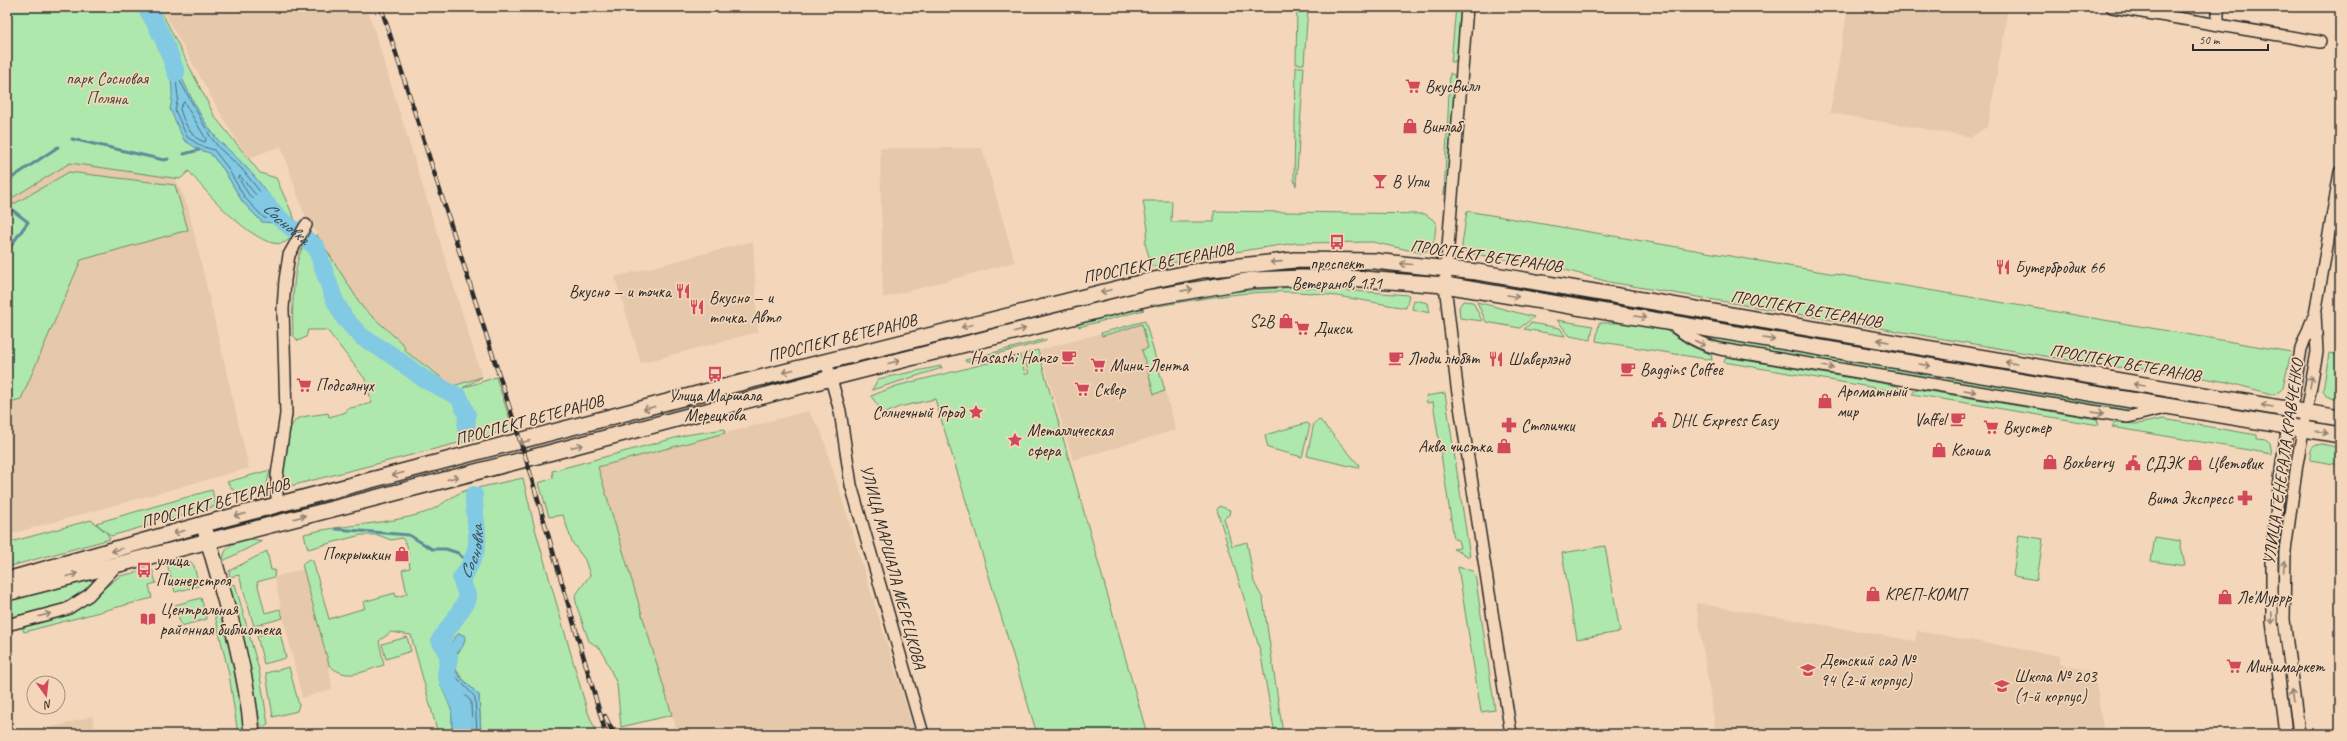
<svg xmlns="http://www.w3.org/2000/svg" width="2347" height="741" viewBox="0 0 2347 741" font-family="Caveat,sans-serif">
<style>
.built{fill:#e6c8aa}
.green{fill:#afe8ad;stroke:#6d8a6c;fill-rule:evenodd}
.water{fill:#82c9e3;stroke:#5f8a99}
.lines{fill:none;stroke-linecap:round;stroke-linejoin:round}
.shore{stroke:#4e6a75;stroke-width:1}
.stream{stroke:#5f8a99;stroke-width:3}
.river{stroke:#82c9e3;stroke-width:18}
.street-casing{stroke:#2b2b2b;stroke-width:14}
.secondary-casing{stroke:#2b2b2b;stroke-width:18}
.street{stroke:#f4d7ba;stroke-width:11}
.secondary{stroke:#f4d7ba;stroke-width:15}
.rail-casing{stroke:#2b2b2b;stroke-width:4.5}
.rail{stroke:#f4d7ba;stroke-width:3;stroke-dasharray:9;stroke-linecap:butt}
.oneway{stroke:#908172}
.labels{text-anchor:middle;dominant-baseline:central;stroke-width:3.5;stroke-linejoin:round;paint-order:stroke}
.park-label{font-size:17px;fill:#3f473e;stroke:#f4d7ba}
.poi-label{font-size:17px;fill:#2b2b2b;stroke:#f4d7ba;text-anchor:start}
.street-label{font-size:17px;fill:#2b2b2b;stroke:#f4d7ba}
.water-label{font-size:18px;font-style:italic;fill:#3c4b50;stroke:#f4d7ba}
</style>
<rect width="100%" height="100%" fill="#f4d7ba"/>
<filter id="ink" filterUnits="userSpaceOnUse"><feTurbulence type="fractalNoise" baseFrequency=".025" numOctaves="2"/><feDisplacementMap in="SourceGraphic" scale="8" xChannelSelector="R" yChannelSelector="G"/><feConvolveMatrix kernelMatrix="1 2 1 2 8 2 1 2 1" color-interpolation-filters="sRGB"/></filter>
<g filter="url(#ink)">
<path class="built" d="M161,7H367L482,377L454,386L405,351L404,345L363,308L334,264L303,211L281,146L248,158L227,125Z
M1848,7H1987L2008,10L1988,126L1971,137L1830,113Z
M880,148H982L1015,262L883,298Z
M69,152L173,173L188,207L249,468L7,535V192Z
M753,241L758,332L641,363L615,277Z
M1145,321L1176,430L1073,460L1040,350Z
M808,411L821,431L915,734H678L598,467Z
M303,569L329,665L332,689L302,698L274,577Z
M1696,603L1915,641L1917,631L2060,656L2059,664L2094,672L2104,734H1716Z
M92,716L96,734H30Z"/>
<path class="green" d="M7,7H159L215,117L260,173L276,178L296,222C297,229 294,233 290,238C269,265 201,187 189,171L180,179L70,163L7,201ZM213,134L222,145L244,165L277,208L262,222L242,201L224,170L210,153Z
M1297,7H1308L1304,64H1296Z
M1456,7H1461L1457,58L1455,62H1451Z
M1296,67H1304L1296,186L1294,180Z
M1450,73L1457,77L1450,166L1444,195Z
M69,172L175,185L188,230L81,260L21,399L7,403V208Z
M1143,201H1172L1171,222H1214V211L1425,214L1436,222C1435,234 1436,250 1421,253L1373,242L1295,243L1201,257L1152,267L1145,243L1148,229Z
M1467,211L2291,352L2283,388L2275,395L2227,382L2143,368L2109,367L1609,282L1562,269L1468,253L1463,250L1462,245Z
M317,235L363,308L404,345L405,351L453,386L482,377L463,388L496,377L513,429L290,486L283,478C285,464 285,424 299,418C308,415 319,415 328,413L329,417L346,412V409L372,403L365,379L327,330H308L306,337L298,341L293,335C292,315 292,259 305,244C308,240 314,238 317,235Z
M1297,287L1409,295L1406,308C1370,302 1334,294 1298,292C1251,290 1204,298 1158,306L1160,302L1224,292Z
M1414,300L1428,303L1430,313L1412,309Z
M1463,301L1473,302L1482,321L1460,318L1459,307Z
M1477,302L1534,317L1520,328L1486,322Z
M1138,307L1144,310L1079,327L1077,322Z
M1557,320L1593,326L1591,340L1570,336Z
M1145,321L1165,391L1154,394L1142,350L1148,348L1142,324L1102,336L1101,333Z
M1531,323L1560,328L1565,336L1524,329Z
M1599,323C1620,323 1648,321 1667,331C1684,341 1692,349 1711,354L1712,360L1596,341Z
M1694,334L2139,409V410L2125,412L1711,342Z
M1046,339V341L966,362L965,360Z
M1038,350L1147,734H1037L935,399L899,407L884,414L871,396L896,386L1020,355L1025,374H1029L1023,354Z
M2329,353L2340,355V401L2326,396L2323,390Z
M1726,357L1898,386L1899,392L1724,362Z
M941,366L942,368L872,390L878,379Z
M1916,389L2097,419L2099,425L1912,394Z
M1445,393L1470,557L1453,549L1460,548L1458,540L1454,539L1433,402L1427,403L1426,396Z
M2163,419L2257,435V439L2267,440L2270,443L2272,454L2112,427L2114,423L2138,424Z
M1320,420L1359,465L1358,468L1307,456L1314,423Z
M1307,423L1310,425L1302,457L1268,448L1265,435Z
M724,429L725,433L598,467L672,715L621,727L617,684L601,649L589,641L577,607L575,596L590,575L585,560L572,542L563,515L549,517L539,483L553,478L552,471L686,435Z
M2322,444L2340,448V465L2310,460C2310,450 2311,445 2322,444Z
M270,470L265,492L241,500L227,482Z
M523,478L534,525L587,710L597,734H481L479,695C467,683 456,675 451,658L459,652V633L454,639L452,633L472,598L465,579L484,550L477,488Z
M212,490L216,506L167,520L166,518L155,521L156,523L111,536L96,523Z
M467,490L474,547L469,563L459,579L464,597L449,624L436,639L445,653L441,663V685L452,711V734H438L411,635L391,632L379,641L384,665C363,671 347,682 329,665L302,564L309,559L313,561L329,619L365,608L363,602L395,593L396,597L407,594L402,570L410,568L407,545L402,538L391,540L378,535H361L308,549L304,534C343,524 385,525 424,513C440,508 451,495 467,490Z
M1219,506L1230,510L1229,515L1224,518L1232,546L1247,542L1254,582L1263,599L1283,734H1275L1260,650L1217,510Z
M91,520L107,533L110,539L7,567V543Z
M2019,535L2043,539L2037,580L2013,576Z
M2155,537L2180,541L2185,566L2151,561Z
M253,539L262,541L223,561C224,544 238,540 253,539Z
M1605,546L1620,632L1577,639L1562,553Z
M267,551L271,570H275L274,577L257,582L265,613L280,609L283,618L254,626L239,575L230,577L229,571Z
M181,561L191,562L194,566L199,586L175,592L167,564Z
M1458,567L1472,571L1475,574L1495,710L1481,712Z
M152,569L156,583L149,585L152,598L24,632L22,627L70,614L120,576Z
M91,577L93,582L91,585L68,603L7,619V597Z
M235,584L259,670L268,724L263,727L260,723L250,668L227,586Z
M201,598L207,619L181,626L175,605Z
M221,615L236,672L245,734H238L229,674L215,616Z
M279,629L286,658L264,664L257,636Z
M407,637L411,651L386,659L382,644Z
M289,667L299,705L297,711L273,717L266,673Z"/>
<path class="water" d="M169,51C183,79 195,110 214,135C219,142 225,146 231,152C247,167 276,198 279,218L274,223L262,222L242,201L224,170L210,153L199,150L184,140L170,109C176,90 167,71 169,51Z
M459,633L465,636C465,648 459,652 449,657L442,646L450,643Z
M451,658L458,675L479,695L481,734H452V711L441,685V663H448Z"/>
<g class="lines">
<path class="shore" d="M176,78L179,79L210,136L219,148L241,168L274,209L275,216L273,218H264L245,198L227,167L214,150L201,146L187,137L175,110L178,98Z
M184,102L206,139L205,142C190,138 184,122 180,109Z
M240,176L261,201V204L249,195L239,179Z
M456,734V710L446,685L447,667L475,697L477,734
M461,734V709L452,687L454,685L471,701L472,734"/>
<path class="stream" d="M72,139L164,160L168,159
M184,154L199,150
M7,181L58,147
M7,206L28,222L7,251
M336,529L409,535L432,549H446L458,553L470,565"/>
<g class="river">
<path d="M146,7C159,28 169,49 176,73"/>
<path id="s1" d="M263,200L279,218L316,247L334,299L345,319L362,337L390,354L424,379L459,397L467,415L466,430"/>
<path id="s2" d="M465,734L460,706L446,675L449,657L440,640L459,613L468,598L461,579C487,542 474,534 474,495"/>
</g>
<g class="street-casing">
<path id="street" d="M1467,7L1445,285L1457,387L1511,734
M2112,7L2320,42
M2218,24V7
M1670,323C1686,336 1699,344 1720,349L2128,417L2169,407
M826,361L840,411L851,485L923,734
M277,505V475L286,414L283,309L285,280L289,255L306,225
M7,625L67,609L89,595L118,564
M2286,734L2272,621V550L2282,462L2301,349L2313,318
M2299,734L2284,620L2285,551L2297,464L2317,352L2315,314L2340,172"/>
</g>
<g class="secondary-casing">
<path id="secondary" d="M206,533C225,599 246,665 252,734
M7,580L204,524L724,387L1144,282L1203,270L1295,260L1374,261L1477,272L2340,418
M7,593L526,459L831,378L1148,298L1253,280L1300,278H1348L1445,285L2340,435"/>
</g>
<use href="#street" class="street"/>
<use href="#secondary" class="secondary"/>
<g class="rail-casing">
<path id="rail" d="M381,7L526,459L606,734
M605,716L614,734"/>
</g>
<use href="#rail" class="rail"/>
</g>
<defs><path id="oneway-shaft" d="M-6 0H5M1.5-3L5.5 0L1.5 3" fill="none" stroke-width="1.6" stroke-linecap="round" stroke-linejoin="round"/></defs>
<g class="oneway">
<use href="#oneway-shaft" transform="translate(1276 262) rotate(176)"/>
<use href="#oneway-shaft" transform="translate(1406 264) rotate(-175)"/>
<use href="#oneway-shaft" transform="translate(1187 290) rotate(-11)"/>
<use href="#oneway-shaft" transform="translate(1106 291) rotate(166)"/>
<use href="#oneway-shaft" transform="translate(1513 296) rotate(9)"/>
<use href="#oneway-shaft" transform="translate(1641 317) rotate(9)"/>
<use href="#oneway-shaft" transform="translate(967 326) rotate(166)"/>
<use href="#oneway-shaft" transform="translate(1020 330) rotate(-14)"/>
<use href="#oneway-shaft" transform="translate(1769 339) rotate(10)"/>
<use href="#oneway-shaft" transform="translate(1883 341) rotate(-170)"/>
<use href="#oneway-shaft" transform="translate(1700 343) rotate(24)"/>
<use href="#oneway-shaft" transform="translate(894 362) rotate(-15)"/>
<use href="#oneway-shaft" transform="translate(2011 363) rotate(-170)"/>
<use href="#oneway-shaft" transform="translate(1925 365) rotate(10)"/>
<use href="#oneway-shaft" transform="translate(1828 367) rotate(9)"/>
<use href="#oneway-shaft" transform="translate(788 371) rotate(165)"/>
<use href="#oneway-shaft" transform="translate(2311 382) rotate(-80)"/>
<use href="#oneway-shaft" transform="translate(2139 385) rotate(-170)"/>
<use href="#oneway-shaft" transform="translate(1970 391) rotate(10)"/>
<use href="#oneway-shaft" transform="translate(2267 406) rotate(-171)"/>
<use href="#oneway-shaft" transform="translate(649 408) rotate(165)"/>
<use href="#oneway-shaft" transform="translate(2098 413) rotate(10)"/>
<use href="#oneway-shaft" transform="translate(2322 432) rotate(10)"/>
<use href="#oneway-shaft" transform="translate(524 442) rotate(165)"/>
<use href="#oneway-shaft" transform="translate(577 446) rotate(-15)"/>
<use href="#oneway-shaft" transform="translate(398 474) rotate(166)"/>
<use href="#oneway-shaft" transform="translate(453 478) rotate(-14)"/>
<use href="#oneway-shaft" transform="translate(240 515) rotate(166)"/>
<use href="#oneway-shaft" transform="translate(300 517) rotate(-15)"/>
<use href="#oneway-shaft" transform="translate(179 532) rotate(165)"/>
<use href="#oneway-shaft" transform="translate(117 550) rotate(163)"/>
<use href="#oneway-shaft" transform="translate(2284 566) rotate(-86)"/>
<use href="#oneway-shaft" transform="translate(72 575) rotate(-15)"/>
<use href="#oneway-shaft" transform="translate(45 615) rotate(-15)"/>
<use href="#oneway-shaft" transform="translate(2272 618) rotate(88)"/>
<use href="#oneway-shaft" transform="translate(2293 695) rotate(-98)"/>
</g>
</g>
<defs>
<g id="supermarket-bare" transform="scale(1.2)"><path d="M-6-5.5h2.5l.6 2H6L4.5 2H-2.5L-4.4-4H-6ZM-1.5 3.2a1.3 1.3 0 1 0 .1 0ZM3 3.2a1.3 1.3 0 1 0 .1 0Z" fill="#d1495b" stroke="#f4d7ba" stroke-width="2.5" paint-order="stroke"/></g>
<g id="shop-bare" transform="scale(1.2)"><path d="M-5-2.5h2.3a2.7 3.5 0 0 1 5.4 0H5L5.5 6h-11ZM-1.5-2.5h3a1.5 2.3 0 0 0-3 0Z" fill="#d1495b" stroke="#f4d7ba" stroke-width="2.5" paint-order="stroke"/></g>
<g id="bar-bare" transform="scale(1.2)"><path d="M-6-5H6L.8 .8V4.5H3.5V6h-7V4.5H-.8V.8Z" fill="#d1495b" stroke="#f4d7ba" stroke-width="2.5" paint-order="stroke"/></g>
<g id="bus-bare" transform="scale(1.2)"><path d="M-5-6H5V4H4V6H2V4H-2V6H-4V4H-5ZM-3.5-4V0h7V-4ZM-3.5 1.2v1.5H-2V1.2ZM2 1.2v1.5H3.5V1.2Z" fill="#d1495b" stroke="#f4d7ba" stroke-width="2.5" paint-order="stroke"/></g>
<g id="restaurant-bare" transform="scale(1.2)"><path d="M-5-6h1v4h1v-4h1v4h1v-4h1v5L-1.5 .5V6h-2V.5L-5-1ZM5-6V6H3V1.5H1.5Q1.5-4 5-6Z" fill="#d1495b" stroke="#f4d7ba" stroke-width="2.5" paint-order="stroke"/></g>
<g id="cafe-bare" transform="scale(1.2)"><path d="M-5.5-4.5H6V0H3Q3 3.5 0 3.5H-2.5Q-5.5 3.5-5.5 0ZM3-3.2v2h1.7v-2ZM-6 4.5H4V6H-6Z" fill="#d1495b" stroke="#f4d7ba" stroke-width="2.5" paint-order="stroke"/></g>
<g id="sight-bare" transform="scale(1.2)"><path d="M0-6L1.8-2.2L6-1.7L2.9 1.2L3.7 5.4L0 3.3L-3.7 5.4L-2.9 1.2L-6-1.7L-1.8-2.2Z" fill="#d1495b" stroke="#f4d7ba" stroke-width="2.5" paint-order="stroke"/></g>
<g id="civic-bare" transform="scale(1.2)"><path d="M-.6-6.5H3V-4.5H.6V-3L4-1V1h2V6H-6V1h2V-1L-.6-3ZM-1.2 2.5V6h2.4V2.5Z" fill="#d1495b" stroke="#f4d7ba" stroke-width="2.5" paint-order="stroke"/></g>
<g id="pharmacy-bare" transform="scale(1.2)"><path d="M-2-6h4v4h4v4h-4v4h-4v-4h-4v-4h4Z" fill="#d1495b" stroke="#f4d7ba" stroke-width="2.5" paint-order="stroke"/></g>
<g id="library-bare" transform="scale(1.2)"><path d="M-6-4Q-3-5.5-.7-3.5V5Q-3 3-6 4ZM6-4Q3-5.5 .7-3.5V5Q3 3 6 4Z" fill="#d1495b" stroke="#f4d7ba" stroke-width="2.5" paint-order="stroke"/></g>
<g id="school-bare" transform="scale(1.2)"><path d="M0-5L7-2L0 1L-7-2ZM-4 1L0 2.5L4 1V4Q0 6-4 4Z" fill="#d1495b" stroke="#f4d7ba" stroke-width="2.5" paint-order="stroke"/></g>
</defs>
<g fill-rule="evenodd">
<use href="#supermarket-bare" x="1413" y="86"/>
<use href="#shop-bare" x="1410" y="126"/>
<use href="#bar-bare" x="1380" y="181"/>
<use href="#bus-bare" x="1337" y="242"/>
<use href="#restaurant-bare" x="2003" y="267"/>
<use href="#restaurant-bare" x="683" y="291"/>
<use href="#restaurant-bare" x="697" y="307"/>
<use href="#shop-bare" x="1286" y="321"/>
<use href="#supermarket-bare" x="1302" y="328"/>
<use href="#cafe-bare" x="1069" y="357"/>
<use href="#cafe-bare" x="1396" y="358"/>
<use href="#restaurant-bare" x="1496" y="359"/>
<use href="#supermarket-bare" x="1098" y="365"/>
<use href="#cafe-bare" x="1628" y="369"/>
<use href="#bus-bare" x="715" y="374"/>
<use href="#supermarket-bare" x="304" y="385"/>
<use href="#supermarket-bare" x="1082" y="389"/>
<use href="#shop-bare" x="1825" y="401"/>
<use href="#sight-bare" x="976" y="412"/>
<use href="#cafe-bare" x="1958" y="419"/>
<use href="#civic-bare" x="1659" y="420"/>
<use href="#pharmacy-bare" x="1509" y="425"/>
<use href="#supermarket-bare" x="1991" y="427"/>
<use href="#sight-bare" x="1015" y="440"/>
<use href="#shop-bare" x="1504" y="446"/>
<use href="#shop-bare" x="1939" y="450"/>
<use href="#shop-bare" x="2050" y="462"/>
<use href="#civic-bare" x="2133" y="463"/>
<use href="#shop-bare" x="2195" y="463"/>
<use href="#pharmacy-bare" x="2245" y="498"/>
<use href="#shop-bare" x="402" y="554"/>
<use href="#bus-bare" x="144" y="570"/>
<use href="#shop-bare" x="1873" y="594"/>
<use href="#shop-bare" x="2225" y="597"/>
<use href="#library-bare" x="148" y="619"/>
<use href="#supermarket-bare" x="2234" y="666"/>
<use href="#school-bare" x="1808" y="670"/>
<use href="#school-bare" x="2002" y="686"/>
</g>
<g class="labels">
<g class="park-label">
<text x="107" y="78">парк Сосновая<tspan x="107" dy="20">Поляна</tspan></text>
</g>
<g class="poi-label">
<text x="1425" y="86">ВкусВилл</text>
<text x="1422" y="126">Винлаб</text>
<text x="1392" y="181">В Угли</text>
<text x="1337" y="263" text-anchor="middle">проспект<tspan x="1337" dy="20">Ветеранов, 171</tspan></text>
<text x="2015" y="267">Бутербродик 66</text>
<text x="671" y="291" text-anchor="end">Вкусно — и точка</text>
<text x="709" y="297">Вкусно — и<tspan x="709" dy="20">точка. Авто</tspan></text>
<text x="1274" y="321" text-anchor="end">S2B</text>
<text x="1314" y="328">Дикси</text>
<text x="1057" y="357" text-anchor="end">Hasashi Hanzo</text>
<text x="1408" y="358">Люди любят</text>
<text x="1508" y="359">Шаверлэнд</text>
<text x="1110" y="365">Мини-Лента</text>
<text x="1640" y="369">Baggins Coffee</text>
<text x="316" y="385">Подсолнух</text>
<text x="1094" y="389">Сквер</text>
<text x="1837" y="391">Ароматный<tspan x="1837" dy="20">мир</tspan></text>
<text x="715" y="395" text-anchor="middle">Улица Маршала<tspan x="715" dy="20">Мерецкова</tspan></text>
<text x="964" y="412" text-anchor="end">Солнечный Город</text>
<text x="1946" y="419" text-anchor="end">Vaffel</text>
<text x="1671" y="420">DHL Express Easy</text>
<text x="1521" y="425">Столички</text>
<text x="2003" y="427">Вкустер</text>
<text x="1027" y="430">Металлическая<tspan x="1027" dy="20">сфера</tspan></text>
<text x="1492" y="446" text-anchor="end">Аква чистка</text>
<text x="1951" y="450">Ксюша</text>
<text x="2062" y="462">Boxberry</text>
<text x="2145" y="463">СДЭК</text>
<text x="2207" y="463">Цветовик</text>
<text x="2233" y="498" text-anchor="end">Вита Экспресс</text>
<text x="390" y="554" text-anchor="end">Покрышкин</text>
<text x="156" y="560">улица<tspan x="156" dy="20">Пионерстроя</tspan></text>
<text x="1885" y="594">КРЕП-КОМП</text>
<text x="2237" y="597">Ле'Муррр</text>
<text x="160" y="609">Центральная<tspan x="160" dy="20">районная библиотека</tspan></text>
<text x="1820" y="660">Детский сад №<tspan x="1820" dy="20">94 (2-й корпус)</tspan></text>
<text x="2246" y="666">Минимаркет</text>
<text x="2014" y="676">Школа № 203<tspan x="2014" dy="20">(1-й корпус)</tspan></text>
</g>
<g class="street-label">
<text transform="translate(1486 256) rotate(8)">ПРОСПЕКТ ВЕТЕРАНОВ</text>
<text transform="translate(1158 263) rotate(-11)">ПРОСПЕКТ ВЕТЕРАНОВ</text>
<text transform="translate(1806 309) rotate(10)">ПРОСПЕКТ ВЕТЕРАНОВ</text>
<text transform="translate(842 338) rotate(-14)">ПРОСПЕКТ ВЕТЕРАНОВ</text>
<text transform="translate(2125 363) rotate(10)">ПРОСПЕКТ ВЕТЕРАНОВ</text>
<text transform="translate(529 420) rotate(-15)">ПРОСПЕКТ ВЕТЕРАНОВ</text>
<text transform="translate(2283 462) rotate(-82)">УЛИЦА ГЕНЕРАЛА КРАВЧЕНКО</text>
<text transform="translate(215 503) rotate(-15)">ПРОСПЕКТ ВЕТЕРАНОВ</text>
<text transform="translate(893 567) rotate(75)">УЛИЦА МАРШАЛА МЕРЕЦКОВА</text>
</g>
<g class="water-label">
<text stroke="none"><textPath href="#s1" startOffset="33">Сосновка</textPath></text>
<text stroke="none"><textPath href="#s2" startOffset="201">Сосновка</textPath></text>
</g>
</g>
<rect width="2347" height="741" fill="none" stroke="#f4d7ba" stroke-width="24"/>
<rect x="12" y="12" width="2323" height="717" fill="none" stroke="#2b2b2b" stroke-width="1.5" filter="url(#ink)"/>
<g transform="translate(46 695) rotate(165)"><circle r="19" fill="#f4d7ba" stroke="#a49281"/>
<path d="M0-3L7 15L0 10L-7 15Z" fill="#d1495b"/>
<text y="-6" font-size="11" font-weight="bold" text-anchor="middle" fill="#2b2b2b">N</text>
</g>
<path d="M2193 44v6h75v-6" fill="none" stroke="#2b2b2b" stroke-width="2"/>
<text x="2199" y="44" font-size="12" fill="#2b2b2b" stroke="#f4d7ba" stroke-width="3" paint-order="stroke">50 m</text>
</svg>
